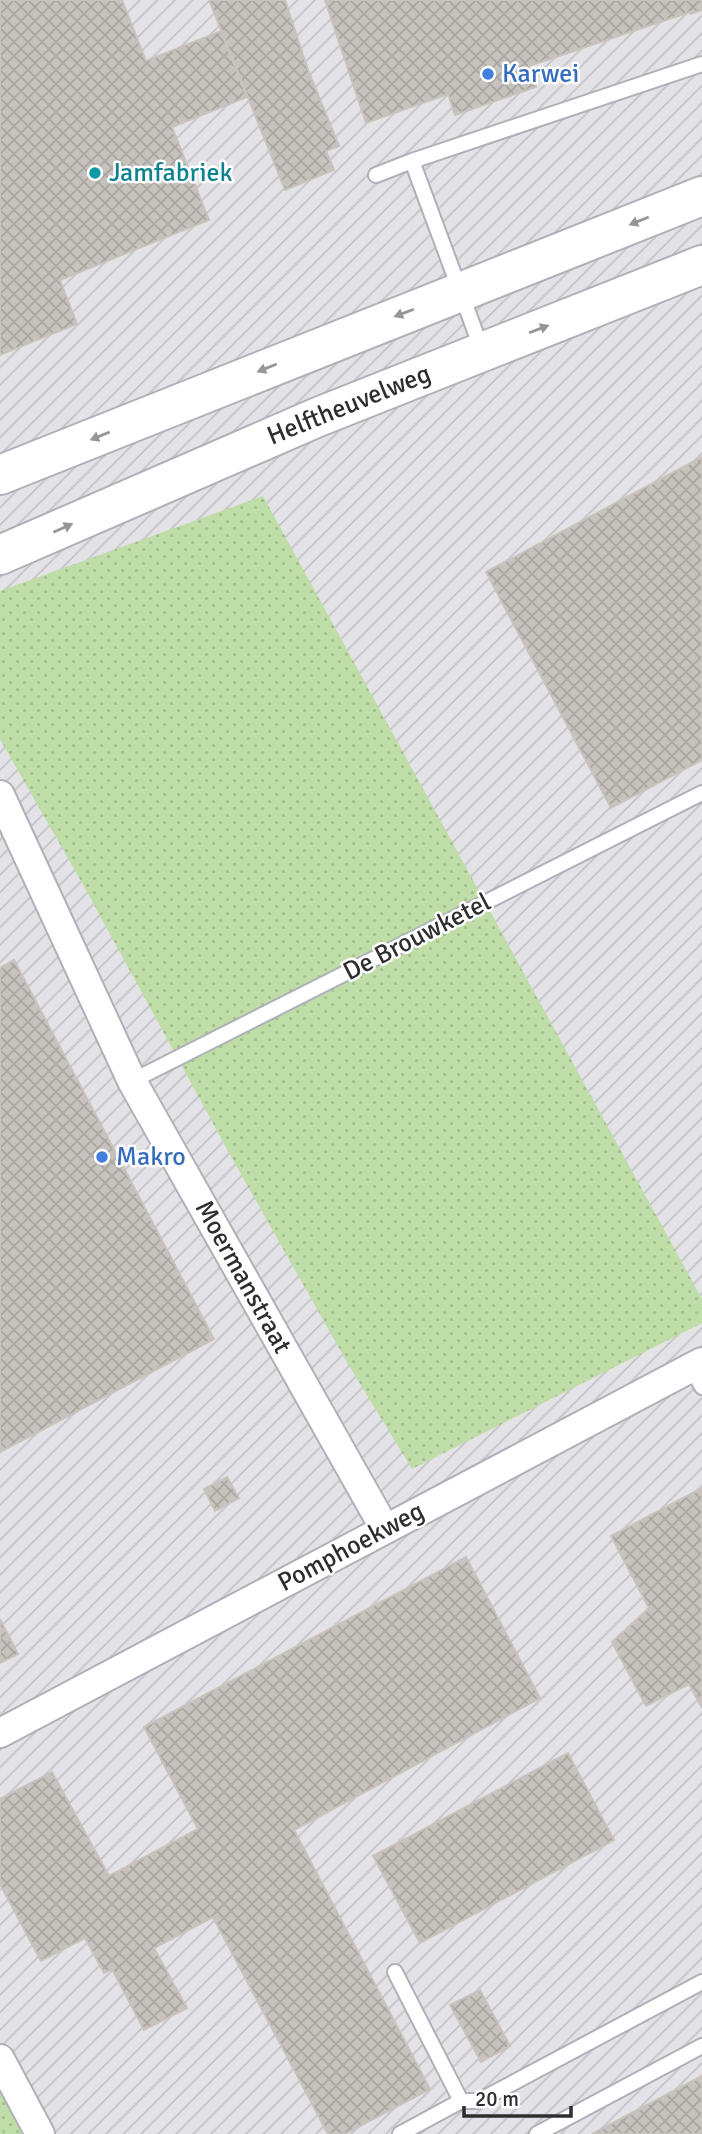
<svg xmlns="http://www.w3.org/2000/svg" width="702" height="2134" viewBox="0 0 702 2134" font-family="Signika,sans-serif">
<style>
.industrial{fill:url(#industrial-furrows)}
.grass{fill:url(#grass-dots)}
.building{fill:url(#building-cross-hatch);stroke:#c9c3bc;stroke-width:2}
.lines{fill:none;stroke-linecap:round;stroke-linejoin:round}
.lane-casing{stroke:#afb1b8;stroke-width:18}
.street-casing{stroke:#afb1b8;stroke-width:32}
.secondary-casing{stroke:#afb1b8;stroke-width:42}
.lane{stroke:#fff;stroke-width:14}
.street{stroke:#fff;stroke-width:28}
.secondary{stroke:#fff;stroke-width:38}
.oneway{fill:#969696}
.shop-dot{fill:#3f7fe0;stroke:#fff;stroke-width:2.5}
.culture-dot{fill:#0f9aa8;stroke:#fff;stroke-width:2.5}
.labels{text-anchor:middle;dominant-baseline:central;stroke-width:5;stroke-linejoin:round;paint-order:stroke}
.shop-label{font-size:26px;fill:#366cbe;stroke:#fff;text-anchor:start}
.culture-label{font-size:26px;fill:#0d838f;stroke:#fff;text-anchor:start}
.street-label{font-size:26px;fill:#2e2e2e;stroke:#fff}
</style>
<defs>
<pattern id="industrial-furrows" width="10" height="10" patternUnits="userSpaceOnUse" patternTransform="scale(1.75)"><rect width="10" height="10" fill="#e3e2e7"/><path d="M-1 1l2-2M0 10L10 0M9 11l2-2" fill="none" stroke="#c3c2c6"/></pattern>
<pattern id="grass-dots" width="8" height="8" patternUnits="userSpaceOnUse" patternTransform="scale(1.75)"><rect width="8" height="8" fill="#bfdda6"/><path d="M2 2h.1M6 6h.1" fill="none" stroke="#a4be8f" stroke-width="1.8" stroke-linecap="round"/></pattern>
<pattern id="building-cross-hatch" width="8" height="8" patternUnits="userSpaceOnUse" patternTransform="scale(1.75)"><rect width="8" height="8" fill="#c6c2bd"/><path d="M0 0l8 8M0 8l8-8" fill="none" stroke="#aaa7a3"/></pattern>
</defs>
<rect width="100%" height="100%" fill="#ede7e2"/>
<path class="industrial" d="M0,0H702V2134H50L0,2042Z"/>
<path class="grass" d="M263,496L702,1299V1323L412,1469L348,1364L233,1160L86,890L0,739V591Z
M0,2084L27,2134H0Z"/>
<path class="building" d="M0,0H122L146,61L221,31L247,97L172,127L209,220L60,280L77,324L0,355Z
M209,0H285L308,70L339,146L326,151L334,170L285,190Z
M325,0H702V10L691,14L690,12L529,66L536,87L455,115L448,94L366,123Z
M702,457V760L611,808L486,572Z
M14,960L214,1339L0,1452V968Z
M227,1477L239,1498L215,1511L204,1489Z
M702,1488V1708L689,1684L646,1706L612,1642L649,1608L611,1536Z
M466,1557L540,1698L294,1830L430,2089L345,2134H328L213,1917L154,1948L187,2008L144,2030L112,1969L104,1973L85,1938L41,1961L0,1884V1799L52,1772L109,1876L198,1829L144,1727Z
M0,1619L18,1654L0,1663Z
M568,1753L614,1840L420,1943L373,1856Z
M480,1990L510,2046L481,2062L450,2005Z
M702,2076V2134H592Z"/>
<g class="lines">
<g class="lane-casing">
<path id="lane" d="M412,161L482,350
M376,175L412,161L702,64
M132,1081L702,793
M691,1367L702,1387
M395,1972L461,2101
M400,2134L461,2101H479L702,1982
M537,2134L702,2046"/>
</g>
<g class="street-casing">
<path id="street" d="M0,795L132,1081L385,1529
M0,1733L702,1362
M0,2059L40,2134"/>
</g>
<g class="secondary-casing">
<path id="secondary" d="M0,475L702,196
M0,555L318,417L702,265"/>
</g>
<use href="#lane" class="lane"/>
<use href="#street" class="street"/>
<use href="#secondary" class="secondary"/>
</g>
<defs><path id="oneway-solid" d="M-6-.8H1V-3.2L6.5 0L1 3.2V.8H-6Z" transform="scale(1.75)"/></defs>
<g class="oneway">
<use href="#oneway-solid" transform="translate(639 221) rotate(158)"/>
<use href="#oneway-solid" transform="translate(404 313) rotate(159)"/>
<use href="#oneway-solid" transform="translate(539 329) rotate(-21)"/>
<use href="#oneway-solid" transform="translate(267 368) rotate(158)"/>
<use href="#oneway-solid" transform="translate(100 436) rotate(158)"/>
<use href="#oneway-solid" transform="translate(63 528) rotate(-24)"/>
</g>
<g class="shop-dot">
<circle cx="488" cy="74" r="7"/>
<circle cx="102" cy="1157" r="7"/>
</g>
<circle class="culture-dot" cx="95" cy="173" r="7"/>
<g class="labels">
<g class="shop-label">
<text x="502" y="74">Karwei</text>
<text x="116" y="1157">Makro</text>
</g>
<g class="culture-label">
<text x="109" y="173">Jamfabriek</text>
</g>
<g class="street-label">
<text transform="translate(349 405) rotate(-22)">Helftheuvelweg</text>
<text transform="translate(417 937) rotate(-27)">De Brouwketel</text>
<text transform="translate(243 1277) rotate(61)">Moermanstraat</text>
<text transform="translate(351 1547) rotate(-28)">Pomphoekweg</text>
</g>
</g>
<path d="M464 2106v10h107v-10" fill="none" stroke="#2e2e2e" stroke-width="3.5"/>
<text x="475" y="2106" font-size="21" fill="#2e2e2e" stroke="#ffffff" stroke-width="5" paint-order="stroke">20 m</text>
</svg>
